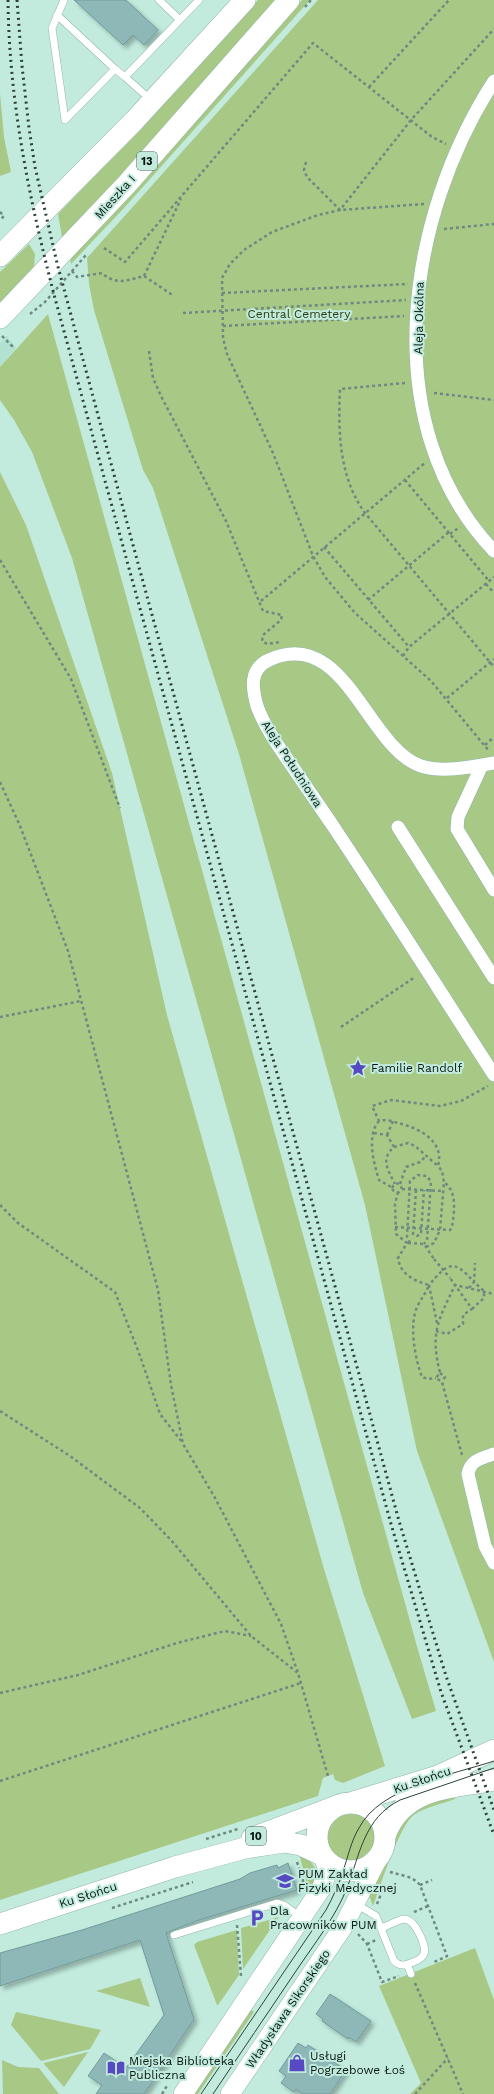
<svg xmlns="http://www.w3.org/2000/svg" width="494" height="2094" viewBox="0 0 494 2094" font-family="'Work Sans',sans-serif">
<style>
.built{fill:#b0e1d1}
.green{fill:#a8c986}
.building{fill:#8db8b7;stroke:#719b9a;filter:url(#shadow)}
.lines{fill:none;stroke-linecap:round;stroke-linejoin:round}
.lane-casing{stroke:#8fb6a9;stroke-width:8}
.street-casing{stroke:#8fb6a9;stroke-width:14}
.secondary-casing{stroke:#8fb6a9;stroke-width:20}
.primary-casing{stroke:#8fb6a9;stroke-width:22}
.path{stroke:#6d8a81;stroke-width:2.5;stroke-dasharray:3 3;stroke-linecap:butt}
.lane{stroke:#fff;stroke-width:7}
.street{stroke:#fff;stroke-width:13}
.secondary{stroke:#fff;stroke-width:19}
.primary{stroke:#fff;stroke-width:21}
.tram{stroke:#2e423b;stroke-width:1}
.rail{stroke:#2e423b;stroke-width:3;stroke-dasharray:2 4;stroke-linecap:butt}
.path-bridge{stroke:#6d8a81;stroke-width:2.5;stroke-dasharray:3 3;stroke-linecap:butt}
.labels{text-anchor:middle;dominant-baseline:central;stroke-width:4;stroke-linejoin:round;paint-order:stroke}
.shield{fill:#c2ebde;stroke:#40574f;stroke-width:1}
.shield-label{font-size:11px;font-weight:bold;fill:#081712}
.street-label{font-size:12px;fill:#081712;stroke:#c2ebde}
.park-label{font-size:12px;fill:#283c0b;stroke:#c2ebde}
.poi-label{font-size:12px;fill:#081712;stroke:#c2ebde;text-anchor:start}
</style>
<defs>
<filter id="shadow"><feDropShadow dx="3.5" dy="3.5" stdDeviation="2" flood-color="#0004"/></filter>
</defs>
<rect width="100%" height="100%" fill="#c2ebde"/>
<path class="built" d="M7,336L16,348L0,367V343Z"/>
<path class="green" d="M258,0H276L111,188L62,237L58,214L183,84Z
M302,0H310L124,208L71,264L70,257L165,154Z
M318,0H494V1662L417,1451L365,1205L239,754L153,488L143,470L94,310L89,284L87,258Z
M0,93L4,137L11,172L0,176Z
M29,244L35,254L34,267L0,303V272Z
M48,314L418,1650L436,1711L412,1719L363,1593L72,558L32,452L14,420L0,400V367Z
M0,472L26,525L112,773L167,1015L324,1569L385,1766L343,1783L335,1780L333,1774L323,1778L318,1796L0,1900Z
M455,1795V1799C442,1804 426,1807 415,1814C399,1825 381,1885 373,1906L369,1895L391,1856L396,1832L418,1805Z
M327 1838a24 24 0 1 1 48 0a24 24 0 1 1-48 0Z
M299,1853C319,1866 322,1874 307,1894L308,1889Z
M279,1917L243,1969L241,1928Z
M237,1930L239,1975L218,2005H217L194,1945L197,1942Z
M475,1948L494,2000V2094H410L421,2083L379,1986Z
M140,1978L150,2007L96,1991Z
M250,2009L254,2012L198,2094H191Z
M16,2012L101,2030L90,2049L41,2061L11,2025Z
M88,2052L64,2087L44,2064V2063Z
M2,2060L18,2067L39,2068L59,2094H3Z"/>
<path class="building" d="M74,0H126L158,30L144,45L133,35L123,45Z
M288,1863L297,1890L196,1921L166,1933L194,2019L144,2094H96L102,2085L88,2076L104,2053L126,2068L164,2015L140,1940L0,1986V1953L82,1930L240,1879L250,1873L277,1865L278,1868Z
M330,1994L371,2021L356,2042L349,2037L348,2039L322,2021L323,2019L316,2014Z
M298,2043L306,2048L308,2045L346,2070L330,2094H303L296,2089L294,2092L281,2083L286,2076L279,2071Z"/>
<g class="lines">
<g class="lane-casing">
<path id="lane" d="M64,0L52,28L65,120L115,69L125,77
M159,0L180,20
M57,15L115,69
M151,100L125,77L199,0
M356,1904L376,1916L394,1961C398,1965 403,1966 408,1964C414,1962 421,1960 424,1954C427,1946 415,1919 404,1919C397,1920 388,1926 381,1928
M174,1935L277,1903L284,1905L302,1918
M407,1964L411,1974"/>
</g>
<g class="street-casing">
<path id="street" d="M494,81C407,215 374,425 494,551
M494,763C472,767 443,773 421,766C367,748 345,625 269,660C249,669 252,688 257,706C265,728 279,747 292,766C306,787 321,808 335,829C389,910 441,993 494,1075
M482,765L458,817L457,829L494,890
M398,827L494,978
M494,1454C482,1458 470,1460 468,1474L485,1546L494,1563"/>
</g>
<g class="secondary-casing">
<path id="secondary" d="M183,2094L321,1889L328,1871L324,1858
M230,2094L343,1927L378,1858"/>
</g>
<g class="primary-casing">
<path id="primary" d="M0,256L134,121L245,0
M0,318L127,184L289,0
M350,1803L438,1776L494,1750
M317 1837a34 34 0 1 1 68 0a34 34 0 1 1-68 0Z
M385,1836C402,1787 450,1789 494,1780
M252,1838L334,1807
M0,1924L175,1867L245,1848L284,1842L301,1845L322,1855"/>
</g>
<path class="path" d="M305,7L311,0
M369,87L449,0
M306,162L304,170L307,177L340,210L411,120L494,29
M424,204L340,210L318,215L272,232L244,250L230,264L222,278L223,338L227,354L273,453L313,556L325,577L355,613L431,681L489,751
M0,212L4,216L0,220
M444,229L494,224
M104,248L125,262L313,43L432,137L446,144
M72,271L77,277L102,273C116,286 128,280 144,276L174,296
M144,276L181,199
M222,293L408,284
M183,313L406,300
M30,314L45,302L86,255
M223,326L404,316
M2,336L12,346L11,348
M149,351L153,378L161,396L226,521L263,611L282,615L281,620L263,635L262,641L267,644L280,642
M405,383L340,389C338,432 339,477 365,513L494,667
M434,393L494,400
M405,480L489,581
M450,534L460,527
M324,547L409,647
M0,560L71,679L120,808
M486,584L494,593
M368,600L449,532
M261,601L426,462
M403,656L409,647L494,577
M447,698L494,659
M485,745L494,737
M0,782L20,826L68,951L158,1290L171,1385L183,1444L214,1496L281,1624L298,1673L328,1776
M0,1017L81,1001
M341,1027L415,977
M379,1121C366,1135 374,1164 379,1180L393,1188
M374,1133L387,1135L394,1147C380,1159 388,1170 395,1184
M387,1135L393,1121
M394,1147L408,1143L415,1146L438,1166
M392.5 1188a4.5 4.5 0 1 1 9 0a4.5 4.5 0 1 1-9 0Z
M400,1184L406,1167L420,1162L426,1156
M402,1189L442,1191
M416,1190L413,1234L417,1236L421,1234L424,1190
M398,1192L395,1204L396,1234L407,1243L398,1258C400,1274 414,1281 429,1285C426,1293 421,1299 417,1307C409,1325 415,1359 422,1377L428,1379L436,1378
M0,1205L18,1223L115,1292L139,1353L160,1414L182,1442
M395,1227L450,1230L452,1227C454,1212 458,1193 444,1182
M408,1243L424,1244L434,1259
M410,1243L407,1237L410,1181L418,1175L427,1176L431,1182L427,1240L424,1244
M426,1247L434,1243L440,1230L444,1182L442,1171L438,1166C445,1141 419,1128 398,1123C392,1121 386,1119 379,1121L372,1106L391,1100L440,1106L461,1101L488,1086
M472,1309L484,1298V1291L474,1282L475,1263
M437,1323L429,1285C448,1263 453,1258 474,1282L469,1288
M436,1331L447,1334L463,1324V1315L472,1309L450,1278
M440,1373L445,1377L442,1382
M0,1411L70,1456L140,1508L171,1540L251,1636L298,1673
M462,1455L442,1382L436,1378L440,1373C430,1332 438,1321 455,1285L494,1294
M0,1693L78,1675L177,1643L225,1631L251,1636
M0,1781L301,1683
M206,1839L238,1829
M297,1862L304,1884
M390,1872C400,1875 413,1876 420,1885L447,1956L432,1963
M420,1885L432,1880
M377,1904L383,1889
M112,1908L193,1882
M414,1912L428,1906
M237,1925L241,1976
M358,1934L367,1944L382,1982L399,1976
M367,1944L376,1940
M415,1983L463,2094
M162,2094L168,2084
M415,2094L448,2058"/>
<use href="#lane" class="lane"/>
<use href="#street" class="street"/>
<use href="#secondary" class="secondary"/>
<use href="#primary" class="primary"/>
<path class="tram" d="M201,2094L326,1910C333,1897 339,1884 343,1871C348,1857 351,1841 359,1828C380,1787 452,1775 494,1761
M213,2094C241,2053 268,2012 296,1971C314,1944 335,1918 347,1888C360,1854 364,1818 400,1800L494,1768"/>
<path class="rail" d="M8,0C9,103 30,203 56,302L391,1524L441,1692L494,1835
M17,0L22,66L29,128L35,167L57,263L133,545L399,1521L446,1676L494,1810"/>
<path class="path-bridge" d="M434,1259L450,1278"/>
</g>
<defs>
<g id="sight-bare" transform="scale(1.38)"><path d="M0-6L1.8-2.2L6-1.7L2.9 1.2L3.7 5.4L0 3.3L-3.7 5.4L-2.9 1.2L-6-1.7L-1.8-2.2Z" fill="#5649c1" stroke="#c2ebde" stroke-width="2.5" paint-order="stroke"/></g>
<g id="university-bare" transform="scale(1.38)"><path d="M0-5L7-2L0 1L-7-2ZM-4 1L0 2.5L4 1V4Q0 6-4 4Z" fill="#5649c1" stroke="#c2ebde" stroke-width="2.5" paint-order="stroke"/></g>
<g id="parking-bare" transform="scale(1.38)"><path d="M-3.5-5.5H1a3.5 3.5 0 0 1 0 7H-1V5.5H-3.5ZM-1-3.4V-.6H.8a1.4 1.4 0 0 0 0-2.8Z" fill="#5649c1" stroke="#c2ebde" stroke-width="2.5" paint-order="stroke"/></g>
<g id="shop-bare" transform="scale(1.38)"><path d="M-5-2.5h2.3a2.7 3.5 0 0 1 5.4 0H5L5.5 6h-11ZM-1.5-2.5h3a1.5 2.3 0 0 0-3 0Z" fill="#5649c1" stroke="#c2ebde" stroke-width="2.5" paint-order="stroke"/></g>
<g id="library-bare" transform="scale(1.38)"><path d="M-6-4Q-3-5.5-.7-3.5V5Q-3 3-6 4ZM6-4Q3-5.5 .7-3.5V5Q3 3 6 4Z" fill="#5649c1" stroke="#c2ebde" stroke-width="2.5" paint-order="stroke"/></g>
</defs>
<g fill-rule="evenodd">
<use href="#sight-bare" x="358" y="1068"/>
<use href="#university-bare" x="285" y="1881"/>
<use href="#parking-bare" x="257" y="1918"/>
<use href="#shop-bare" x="297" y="2063"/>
<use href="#library-bare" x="116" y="2068"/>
</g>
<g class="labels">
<g class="shield">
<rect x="137" y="152" width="20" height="18" rx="3"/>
<rect x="246" y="1827" width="20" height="18" rx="3"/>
</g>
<g class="shield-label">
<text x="147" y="161">13</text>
<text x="256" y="1836">10</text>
</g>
<g class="street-label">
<text transform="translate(115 197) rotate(-48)">Mieszka I</text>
<text transform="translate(419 318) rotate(-89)">Aleja Okólna</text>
<text transform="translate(292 764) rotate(57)">Aleja Południowa</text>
<text transform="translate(422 1780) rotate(-19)">Ku Słońcu</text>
<text transform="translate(88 1895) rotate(-18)">Ku Słońcu</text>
<text transform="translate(288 2009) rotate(-56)">Władysława Sikorskiego</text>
</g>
<g class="park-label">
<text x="299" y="314">Central Cemetery</text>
</g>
<g class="poi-label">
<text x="371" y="1068">Familie Randolf</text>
<text x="298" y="1874">PUM Zakład<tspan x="298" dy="14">Fizyki Medycznej</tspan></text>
<text x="270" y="1911">Dla<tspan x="270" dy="14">Pracowników PUM</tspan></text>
<text x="310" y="2056">Usługi<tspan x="310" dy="14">Pogrzebowe Łoś</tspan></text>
<text x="129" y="2061">Miejska Biblioteka<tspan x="129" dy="14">Publiczna</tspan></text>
</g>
</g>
</svg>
